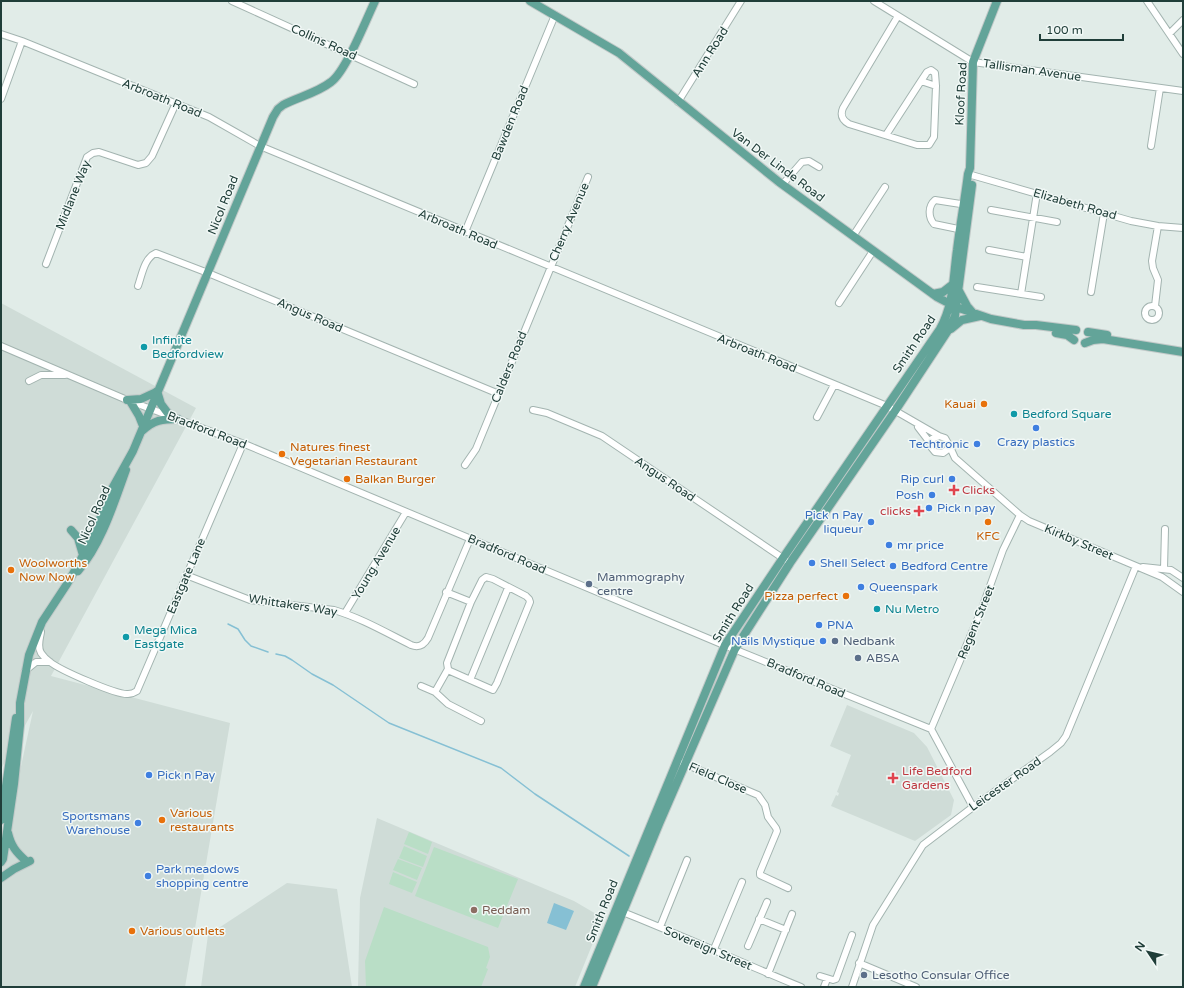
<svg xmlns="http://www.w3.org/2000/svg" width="1184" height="988" viewBox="0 0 1184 988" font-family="'Varela Round',sans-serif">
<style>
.built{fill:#cfdcd7}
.green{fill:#b9dec6}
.water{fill:#86c0d4}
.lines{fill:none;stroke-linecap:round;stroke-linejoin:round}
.stream{stroke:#86c0d4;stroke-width:1.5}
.minor-casing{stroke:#a3b4b0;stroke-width:8}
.major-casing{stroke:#c1c9c8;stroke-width:10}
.minor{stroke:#fff;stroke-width:6}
.major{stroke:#63a499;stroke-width:8}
.culture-dot{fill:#0f9aa8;stroke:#f1f8f6;stroke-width:1.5}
.food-dot{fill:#e8710a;stroke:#f1f8f6;stroke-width:1.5}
.shop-dot{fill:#3f7fe0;stroke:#f1f8f6;stroke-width:1.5}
.health-dot{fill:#e0444e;stroke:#f1f8f6;stroke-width:1.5}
.service-dot{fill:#5c6f8a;stroke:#f1f8f6;stroke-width:1.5}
.education-dot{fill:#8d6e63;stroke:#f1f8f6;stroke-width:1.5}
.labels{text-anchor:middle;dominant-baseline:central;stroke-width:3;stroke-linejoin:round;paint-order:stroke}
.street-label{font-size:12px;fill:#203e39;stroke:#f1f8f6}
.culture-label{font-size:12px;fill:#0d838f;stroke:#f1f8f6;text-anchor:start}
.food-label{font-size:12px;fill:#c56008;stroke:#f1f8f6;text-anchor:start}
.shop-label{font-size:12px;fill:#366cbe;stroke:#f1f8f6;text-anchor:start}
.health-label{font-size:12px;fill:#be3a42;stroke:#f1f8f6;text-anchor:start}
.service-label{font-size:12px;fill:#4e5e75;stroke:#f1f8f6;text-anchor:start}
.education-label{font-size:12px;fill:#785e54;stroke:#f1f8f6;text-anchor:start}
</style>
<rect width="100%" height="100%" fill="#e1ece8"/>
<path class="built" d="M1,303L196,408L51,676L230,723L185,987H1V867L2,854L33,711L1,769Z
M847,705L914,733L927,747L954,800L951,815L915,841L831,806L836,795L838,796L839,793L837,792L851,755L830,746Z
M377,818L574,901L603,918L575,987H358L360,898Z
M287,883L337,889L352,987H201L208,935Z"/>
<path class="green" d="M409,832L432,842L428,854L404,844Z
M404,846L427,856L423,867L399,858Z
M434,847L518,879L498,928L415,896Z
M398,859L422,868L417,880L393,870Z
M393,872L417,882L412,893L389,884Z
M384,907L488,947L490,957L486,968L488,969L481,987H366L365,961Z"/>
<path class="water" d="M554,903L574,911L566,930L547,923Z"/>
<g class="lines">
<path class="stream" d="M228,624L238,629L245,640L251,646L268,652
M276,654L285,656L292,660L312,674L333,685L389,723L501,768L535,794L629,856"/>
<g class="minor-casing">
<path id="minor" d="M232,1L414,84
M874,1L973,62L1183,91
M1147,1L1183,54
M1170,33L1183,20
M1,34L22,41L209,117L260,146L887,406L939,436
M921,81L936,86
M1,99L22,41
M678,102L741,1
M886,135L921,81L927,72L931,70L935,73L936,86L934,137L929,145H917L849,124C842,120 840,115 843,108L898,16
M1151,146L1160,88
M968,174L1131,221L1158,226L1183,228
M782,185L802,162L809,161L819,167
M991,210L1057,222
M963,230L934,224C928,217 928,206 935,200L967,205
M465,232L555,15
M853,236L885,187
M989,250L1027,257
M46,264L87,157L93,153L99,152L138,165L146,163L152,156L176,103
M138,286C142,275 144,258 156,253L208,273L499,394
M977,287L1041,297
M1091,292L1104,213
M1021,294L1037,193
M839,303L873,251
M1145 313a7 7 0 1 1 14 0a7 7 0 1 1-14 0Z
M1155,306L1158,280L1153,268L1152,261L1158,226
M1,346L127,400L247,445L719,643L931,729L973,807
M29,381L41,375H65
M533,410L547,413L602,436L790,563
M817,417L834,385
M918,427L931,444V447L935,452L943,453L947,450L949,445L945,438L939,436L932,439L931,444
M949,445L955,458L1020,515L1029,521L1162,577L1183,592
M465,465L476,449L588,177
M1143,567L1171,570L1183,578
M1164,569L1165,529
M186,575L250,600L334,610C361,618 385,632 411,645C419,648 424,645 428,638L470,539
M486,577L493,579L526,596L529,599L530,602L497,683L493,690L450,671L448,669L447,663L471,602L482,580Z
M446,592L471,602
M345,613L406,512
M41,632C40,639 37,646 41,653C43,656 47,660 50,662C60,670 116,695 128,694C131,694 134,693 137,691L243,444
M25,671L36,662H50
M470,680L508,588
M421,686L435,692L448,704L481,721
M435,692L448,669
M931,729L981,611L1003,550L1020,515
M678,761L758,795L765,805L768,817L776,828L777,831L760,872V875L788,888
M620,911C681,935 740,962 801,987
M759,919L786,930
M660,927L687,860
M748,946L767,902
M714,949L742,882
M859,963L916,987
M768,974L792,914
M820,976L833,980L836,979L852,935
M824,987L827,979
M852,987L873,925L923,845L973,807L1050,752L1061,743L1066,736L1136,566"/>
</g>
<g class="major-casing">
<path id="major" d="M530,1L619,53L779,182L937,297L956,307L991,319L1024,325H1036L1076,330
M959,291L967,306L973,313
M933,294L943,292L952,285
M951,329L962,320L980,316
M1088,332L1107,335
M1056,333L1067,335L1074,340
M1085,343L1093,340L1103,339L1183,352
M157,391L161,404L170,416
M127,400L141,399L156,392
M130,401L139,416L143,426
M142,431C154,420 162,419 178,419
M71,530L78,538L83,555
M78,571C101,545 114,503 126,470
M1,820L16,718
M8,833C11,846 16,852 26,861
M1,862L3,859L14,784L20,725V703L29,655L42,622L67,584L78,565L95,531L113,487L133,451L273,117L278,109L283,105C298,97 317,93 331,82C346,71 366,20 375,1
M1,878L14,869L30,861
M584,987L725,645L783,558L940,329C954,304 953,278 957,250C960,225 965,199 968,174L970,168L973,62L997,1
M592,987L659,824L735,649L790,563L895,411L949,329L955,316L956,307L972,185"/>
</g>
<use href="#minor" class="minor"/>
<use href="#major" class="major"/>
</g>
<g class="culture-dot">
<circle cx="144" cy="347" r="4"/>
<circle cx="1014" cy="414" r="4"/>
<circle cx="877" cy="609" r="4"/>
<circle cx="126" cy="637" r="4"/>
</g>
<g class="food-dot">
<circle cx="984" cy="404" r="4"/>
<circle cx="282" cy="454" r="4"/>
<circle cx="347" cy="479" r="4"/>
<circle cx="988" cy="522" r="4"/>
<circle cx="11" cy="570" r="4"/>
<circle cx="846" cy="596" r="4"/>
<circle cx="162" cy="820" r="4"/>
<circle cx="132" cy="931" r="4"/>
</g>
<g class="shop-dot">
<circle cx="1036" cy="428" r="4"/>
<circle cx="977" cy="444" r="4"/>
<circle cx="952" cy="479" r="4"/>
<circle cx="932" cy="495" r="4"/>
<circle cx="929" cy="508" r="4"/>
<circle cx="871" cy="522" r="4"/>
<circle cx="889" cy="545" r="4"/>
<circle cx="812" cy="563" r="4"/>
<circle cx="893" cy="566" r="4"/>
<circle cx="861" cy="587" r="4"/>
<circle cx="819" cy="625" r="4"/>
<circle cx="823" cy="641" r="4"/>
<circle cx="149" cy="775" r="4"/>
<circle cx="138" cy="823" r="4"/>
<circle cx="148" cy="876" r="4"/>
</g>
<g class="health-dot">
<path d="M952 484h4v4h4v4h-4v4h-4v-4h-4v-4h4z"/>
<path d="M917 505h4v4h4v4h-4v4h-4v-4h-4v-4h4z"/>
<path d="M891 772h4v4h4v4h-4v4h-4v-4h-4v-4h4z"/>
</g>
<g class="service-dot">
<circle cx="589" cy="584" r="4"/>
<circle cx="835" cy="641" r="4"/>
<circle cx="858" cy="658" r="4"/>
<circle cx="864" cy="975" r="4"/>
</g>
<circle class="education-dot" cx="474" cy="910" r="4"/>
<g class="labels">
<g class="street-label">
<text transform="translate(324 42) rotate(24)">Collins Road</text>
<text transform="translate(710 52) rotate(-58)">Ann Road</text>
<text transform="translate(1032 70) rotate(8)">Tallisman Avenue</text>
<text transform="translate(961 94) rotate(-87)">Kloof Road</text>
<text transform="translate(162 98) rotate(22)">Arbroath Road</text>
<text transform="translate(510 123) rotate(-68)">Bawden Road</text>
<text transform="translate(778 165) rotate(37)">Van Der Linde Road</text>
<text transform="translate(73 195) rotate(-68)">Midlane Way</text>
<text transform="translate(1075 204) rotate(16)">Elizabeth Road</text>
<text transform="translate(223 205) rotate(-68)">Nicol Road</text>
<text transform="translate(569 222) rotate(-67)">Cherry Avenue</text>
<text transform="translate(458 229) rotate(23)">Arbroath Road</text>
<text transform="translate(310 315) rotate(23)">Angus Road</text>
<text transform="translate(914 344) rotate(-56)">Smith Road</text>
<text transform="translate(757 353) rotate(22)">Arbroath Road</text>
<text transform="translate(509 367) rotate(-68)">Calders Road</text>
<text transform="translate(207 430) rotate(21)">Bradford Road</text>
<text transform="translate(665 479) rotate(34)">Angus Road</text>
<text transform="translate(94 515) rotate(-66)">Nicol Road</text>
<text transform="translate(1079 542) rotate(23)">Kirkby Street</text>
<text transform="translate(507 554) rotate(23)">Bradford Road</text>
<text transform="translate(376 563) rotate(-59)">Young Avenue</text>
<text transform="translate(186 576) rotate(-67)">Eastgate Lane</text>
<text transform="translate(293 605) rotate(9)">Whittakers Way</text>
<text transform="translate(733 613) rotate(-58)">Smith Road</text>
<text transform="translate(976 622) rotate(-68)">Regent Street</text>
<text transform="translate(806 678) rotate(23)">Bradford Road</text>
<text transform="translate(718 778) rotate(23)">Field Close</text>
<text transform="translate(1005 784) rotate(-35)">Leicester Road</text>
<text transform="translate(602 911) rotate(-68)">Smith Road</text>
<text transform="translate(708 948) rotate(23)">Sovereign Street</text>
</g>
<g class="culture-label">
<text x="152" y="340">Infinite<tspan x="152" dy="14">Bedfordview</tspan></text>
<text x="1022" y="414">Bedford Square</text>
<text x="885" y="609">Nu Metro</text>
<text x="134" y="630">Mega Mica<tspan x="134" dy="14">Eastgate</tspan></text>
</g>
<g class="food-label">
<text x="976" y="404" text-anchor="end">Kauai</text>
<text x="290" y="447">Natures finest<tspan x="290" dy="14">Vegetarian Restaurant</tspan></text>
<text x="355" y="479">Balkan Burger</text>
<text x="988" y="536" text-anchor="middle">KFC</text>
<text x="19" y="563">Woolworths<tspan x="19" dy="14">Now Now</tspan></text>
<text x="838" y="596" text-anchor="end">Pizza perfect</text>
<text x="170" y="813">Various<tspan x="170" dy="14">restaurants</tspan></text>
<text x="140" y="931">Various outlets</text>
</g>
<g class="shop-label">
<text x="1036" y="442" text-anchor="middle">Crazy plastics</text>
<text x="969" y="444" text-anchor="end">Techtronic</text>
<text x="944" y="479" text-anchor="end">Rip curl</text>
<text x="924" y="495" text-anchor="end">Posh</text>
<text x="937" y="508">Pick n pay</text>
<text x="863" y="515" text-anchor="end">Pick n Pay<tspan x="863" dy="14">liqueur</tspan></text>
<text x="897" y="545">mr price</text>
<text x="820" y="563">Shell Select</text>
<text x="901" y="566">Bedford Centre</text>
<text x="869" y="587">Queenspark</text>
<text x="827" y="625">PNA</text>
<text x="815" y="641" text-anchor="end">Nails Mystique</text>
<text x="157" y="775">Pick n Pay</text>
<text x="130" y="816" text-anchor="end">Sportsmans<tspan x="130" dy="14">Warehouse</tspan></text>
<text x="156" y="869">Park meadows<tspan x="156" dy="14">shopping centre</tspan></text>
</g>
<g class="health-label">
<text x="962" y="490">Clicks</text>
<text x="911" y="511" text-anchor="end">clicks</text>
<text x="902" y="771">Life Bedford<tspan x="902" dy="14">Gardens</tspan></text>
</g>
<g class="service-label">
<text x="597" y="577">Mammography<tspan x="597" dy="14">centre</tspan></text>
<text x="843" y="641">Nedbank</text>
<text x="866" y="658">ABSA</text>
<text x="872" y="975">Lesotho Consular Office</text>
</g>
<g class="education-label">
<text x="482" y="910">Reddam</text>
</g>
</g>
<rect width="1184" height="988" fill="none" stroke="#203e39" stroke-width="4"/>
<g transform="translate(1148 952) rotate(305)" stroke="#f1f8f6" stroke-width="3" paint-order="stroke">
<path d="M0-3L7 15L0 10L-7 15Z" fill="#203e39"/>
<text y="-6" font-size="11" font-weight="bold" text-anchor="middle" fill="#203e39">N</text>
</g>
<path d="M1040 34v6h83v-6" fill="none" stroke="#203e39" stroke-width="2"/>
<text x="1046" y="34" font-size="12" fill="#203e39" stroke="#f1f8f6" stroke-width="3" paint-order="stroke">100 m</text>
</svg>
